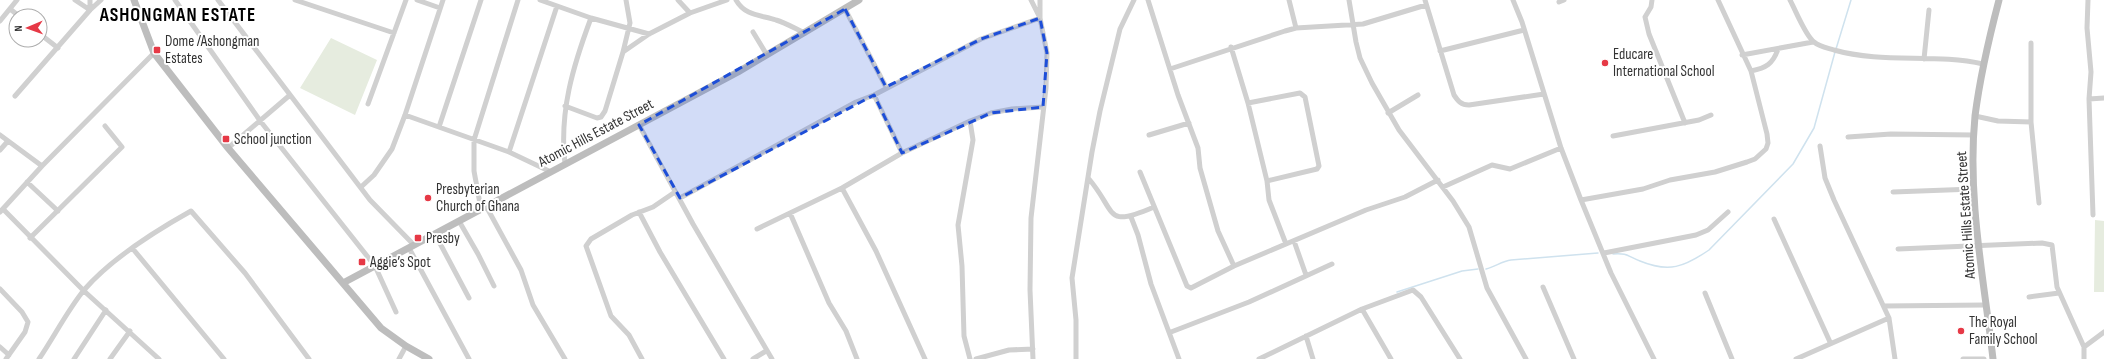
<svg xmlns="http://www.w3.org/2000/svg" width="2104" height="359" viewBox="0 0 2104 359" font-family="'Sofia Sans Condensed',sans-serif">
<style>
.green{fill:#e6ecdf}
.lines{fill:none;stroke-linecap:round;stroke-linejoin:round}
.stream{stroke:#cfe2ee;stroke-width:1.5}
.street{stroke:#d0d0d0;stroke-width:5}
.secondary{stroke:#bdbdbd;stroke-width:7}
.marked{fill:#1d4ed8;fill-opacity:0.2;stroke:#1d4ed8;stroke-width:3;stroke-dasharray:8 5;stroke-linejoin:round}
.poi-dot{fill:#e63946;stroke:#fff;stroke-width:1.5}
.labels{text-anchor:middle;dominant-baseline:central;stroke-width:4;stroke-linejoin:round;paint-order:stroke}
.poi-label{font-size:15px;fill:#333;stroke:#fff;text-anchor:start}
.street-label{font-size:15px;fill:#333;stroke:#fff}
.district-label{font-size:19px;font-weight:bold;letter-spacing:1px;fill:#000;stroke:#fff}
</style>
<rect width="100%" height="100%" fill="#fff"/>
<path class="green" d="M331,38L377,60L355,115L300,88Z
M2095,220L2104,221V292H2094Z"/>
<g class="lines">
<path class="stream" d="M1836,49L1851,0
M1613,254C1628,253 1627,256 1640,261C1669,273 1684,267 1709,250L1793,164L1814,128L1835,52
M1486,269C1495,267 1502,261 1511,260L1598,253
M1397,292L1462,271L1478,269"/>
<path class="street" d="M75,0L90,10
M90,0V10
M175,0L261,122L375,266L396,312
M218,0L370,200L414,245
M295,0L394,33
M417,0L440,8
M540,0L591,18L649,34
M678,0L690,13
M736,0C745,16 761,15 776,20C786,23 796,29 805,33
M1031,0L1040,18L1047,53L1046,88L1031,218L1030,290L1033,359
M1148,0L1178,95L1198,148L1200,168L1218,231L1234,266
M1289,0L1296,28
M1349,0L1356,42L1360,58L1372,83L1399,130L1453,201L1469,227L1487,288L1526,359
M1425,0L1454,95C1458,101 1461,105 1469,105L1544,94
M1513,0L1522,22L1561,148L1581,200L1611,273L1654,359
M1652,0L1651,7L1645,17L1649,34L1685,123
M1790,0C1796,11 1805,35 1814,42C1820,47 1828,48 1834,50C1883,64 1935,53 1983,64
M2088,0L2087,28L2091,72L2089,99L2093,215
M1559,2L1564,0
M10,9L19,16
M845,9L886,87
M0,21L17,0
M753,32L767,55
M40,34L58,48
M2031,43V122L2039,203
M1231,47L1248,103L1267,181L1269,200L1286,244
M1440,51L1524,30
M623,52L630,23L626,0
M1742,55L1813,42
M1924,59L1929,10
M1170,69L1285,31L1296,28L1363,24L1426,5
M1751,71C1766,68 1773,64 1778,49
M874,95L902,153
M15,96L90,10L101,0
M2089,99L2104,98
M1248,103L1300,93L1305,97L1319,166L1317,169L1267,181
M368,104L406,0
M565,106L597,118L601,117L605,111L623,52L649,34L690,13L727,0
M1388,113L1418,95
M405,115L509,152L551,172
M1975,116L1998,121L2031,122
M970,121L973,140L958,225L962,266L964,336L970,359
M639,125L693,224L772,359
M439,127L481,0
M0,135L42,166
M1149,135L1189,123
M1613,136L1699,120L1711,115
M1848,137L1891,134L1974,135
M1820,146L1825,178L1834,200L1889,318L1895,359
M228,148L290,95
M0,150L8,141
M509,152L557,6
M565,164C559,112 573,66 591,18
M1140,172L1187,286L1191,288L1234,266L1366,210L1405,197L1438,180
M1089,179C1117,212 1104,229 1154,207
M27,182L58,211
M361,187L374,175L392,149L405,115L443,0
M1443,187L1492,165L1510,169L1561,148
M842,188L876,251L925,359
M1893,192L1974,189
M680,198L856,102L874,95L981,39L1040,18V0
M1581,200L1643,189L1670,180L1715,172L1747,162L1755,159L1766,149L1768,143L1767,134L1751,71L1718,0
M486,206L521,270L533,305L565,359
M3,209L84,291L159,359
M481,209L474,171V140L518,0
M0,212L42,166L154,53
M639,212L660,252L724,359
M790,213L829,303L846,331L857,359
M1131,217L1138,235L1151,284L1179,359
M1774,219L1830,342
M459,221L478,254L494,286
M757,229L842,188L902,153L970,121L991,113L1012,109L1043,107
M435,234L469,298
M30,238L122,147L105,126
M1294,241L1306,275
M409,248L469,359
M133,249L224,359
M1898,249L2042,243L2052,245L2057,287L2084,347
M1604,253L1696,235L1708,230L1728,212
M1543,287L1574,359
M0,289L22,312L28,322L25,332L6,359
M1705,293L1732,359
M2029,297L2059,293
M1884,306L1985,305
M1362,309L1391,359
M1171,332L1249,302L1332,264
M1306,336L1313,359
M0,347L9,355
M39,359C54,337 67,311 84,290C110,260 157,230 191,211L245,273L309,359
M74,359L106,310
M110,359L130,331
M399,359L406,346
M642,359L629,335L611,316L586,246L591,239L632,215L653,207L675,192
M753,359L766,351
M976,359L1009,350L1033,349
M1076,359V320L1072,278L1092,152L1100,111L1120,29L1134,0
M1259,359L1362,309L1413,290L1421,297L1460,359
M1796,359L1889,318
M1963,359H1984
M2084,359V347L2104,332"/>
<path class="secondary" d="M134,0L154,53L228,148L381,328L406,346L429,359
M343,283L738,72L859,0
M1993,359C1984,279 1967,198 1975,116C1980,77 1989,38 1999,0"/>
</g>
<path class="marked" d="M845,9L886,87L981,39L1040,18L1047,53L1043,107L991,113L902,153L874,95L680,198L639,125Z"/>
<g class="poi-dot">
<rect x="153" y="46" width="8" height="8" rx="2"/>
<circle cx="1605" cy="63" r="4"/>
<rect x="222" y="135" width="8" height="8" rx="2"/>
<circle cx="428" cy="198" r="4"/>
<rect x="414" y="234" width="8" height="8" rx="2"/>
<rect x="358" y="258" width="8" height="8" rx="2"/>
<circle cx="1961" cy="331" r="4"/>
</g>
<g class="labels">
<g class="poi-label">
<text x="165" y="41">Dome /Ashongman<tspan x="165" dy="17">Estates</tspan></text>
<text x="1613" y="54">Educare<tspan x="1613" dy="17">International School</tspan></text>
<text x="234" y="139">School junction</text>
<text x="436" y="189">Presbyterian<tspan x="436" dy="17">Church of Ghana</tspan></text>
<text x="426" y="238">Presby</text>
<text x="370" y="262">Aggie’s Spot</text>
<text x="1969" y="322">The Royal<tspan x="1969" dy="17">Family School</tspan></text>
</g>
<g class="street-label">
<text transform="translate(596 133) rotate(-28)">Atomic Hills Estate Street</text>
<text transform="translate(1966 215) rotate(-94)">Atomic Hills Estate Street</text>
</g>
<g class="district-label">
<text x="178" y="15">ASHONGMAN ESTATE</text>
</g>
</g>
<g transform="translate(28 28) rotate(268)"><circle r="19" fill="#ffffff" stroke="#adadad"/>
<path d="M0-3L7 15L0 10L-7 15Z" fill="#e63946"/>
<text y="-6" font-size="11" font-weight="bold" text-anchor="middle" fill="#333333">N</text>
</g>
</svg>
